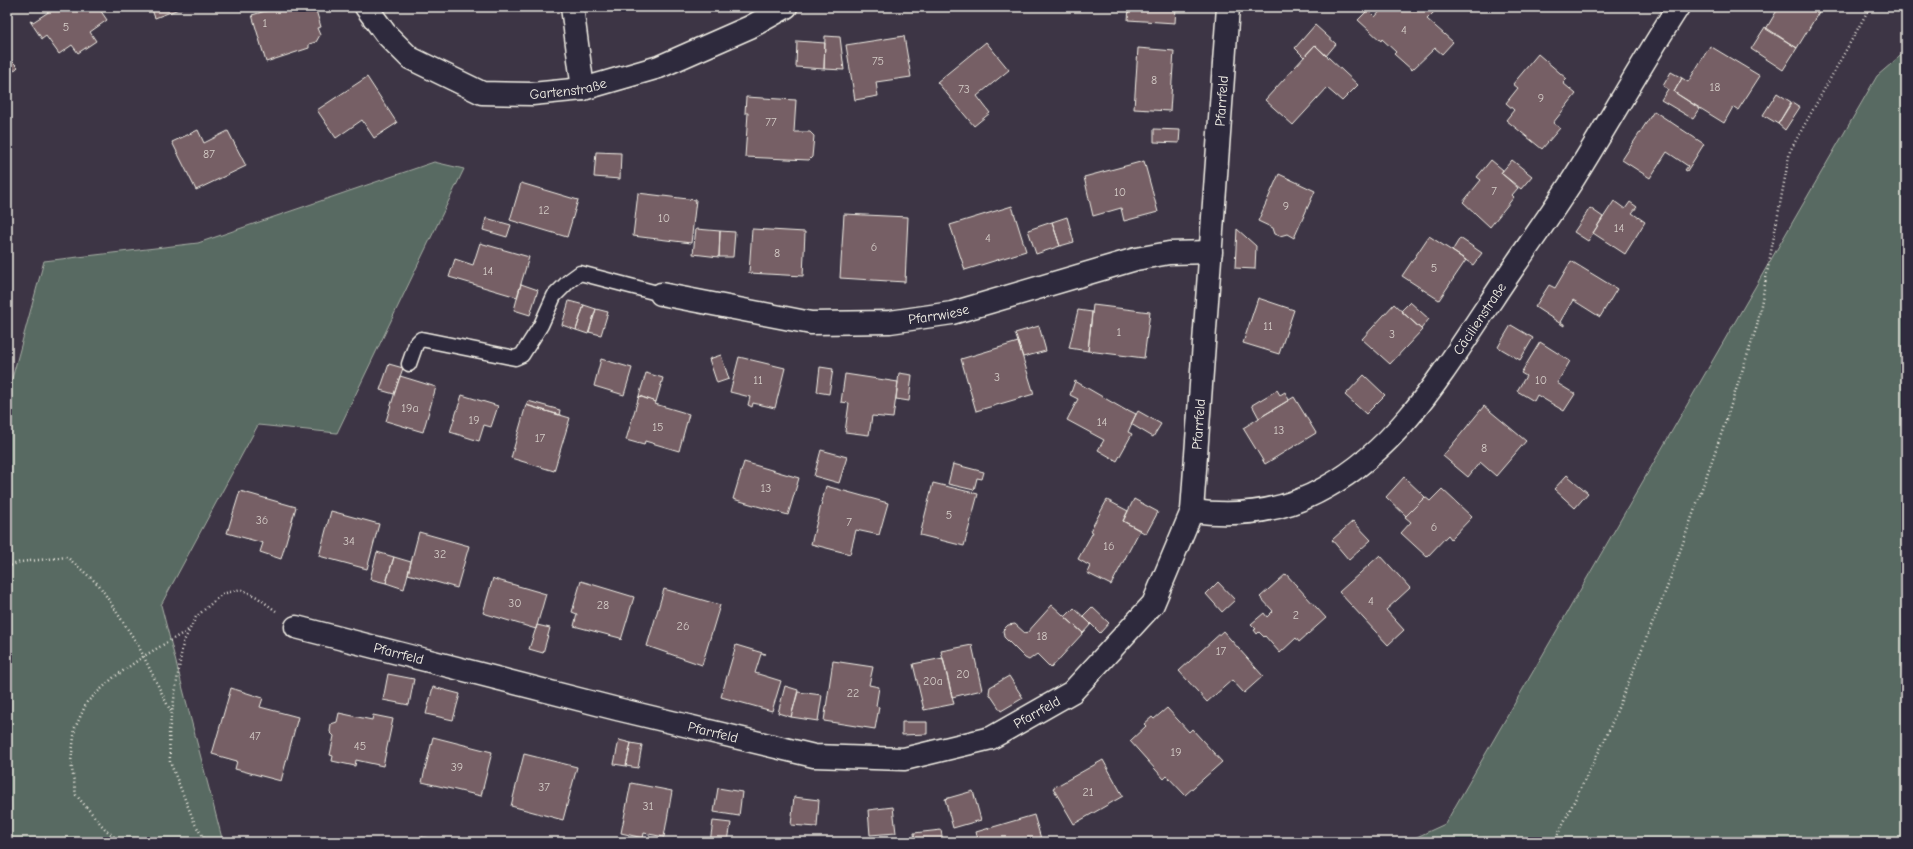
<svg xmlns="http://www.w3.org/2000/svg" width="1913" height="849" viewBox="0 0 1913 849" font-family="'Comic Neue',sans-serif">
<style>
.green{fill:#596a62;stroke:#a6aea5}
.building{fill:#765f65;stroke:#f4f1e8}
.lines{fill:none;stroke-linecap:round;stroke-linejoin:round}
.lane-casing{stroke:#f4f1e8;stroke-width:17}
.street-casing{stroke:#f4f1e8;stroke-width:25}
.path{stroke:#f4f1e8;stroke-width:2.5;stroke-dasharray:1 3;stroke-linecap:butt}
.lane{stroke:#2f2a3d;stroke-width:14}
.street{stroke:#2f2a3d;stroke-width:22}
.labels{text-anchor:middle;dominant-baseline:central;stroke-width:4;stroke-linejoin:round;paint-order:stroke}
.number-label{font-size:12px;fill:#d4ccc7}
.street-label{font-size:14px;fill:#f4f1e8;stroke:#2f2a3d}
</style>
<rect width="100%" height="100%" fill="#3d3545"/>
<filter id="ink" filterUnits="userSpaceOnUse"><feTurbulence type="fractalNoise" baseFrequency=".025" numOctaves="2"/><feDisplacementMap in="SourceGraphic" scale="8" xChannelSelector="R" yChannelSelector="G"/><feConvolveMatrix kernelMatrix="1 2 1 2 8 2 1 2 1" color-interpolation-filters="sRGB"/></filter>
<g filter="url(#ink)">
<path class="green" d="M1906,51V842H1406L1445,824L1877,76Z
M434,162L464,169L337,433L258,425L161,605L223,842H7V397L44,261L198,243Z"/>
<path class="building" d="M51,7H98L107,20L90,32L96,41L78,53L72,45L59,54L46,36L42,39L30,21L33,22L50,11L49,9Z
M151,7H184L155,18Z
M271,7H315L321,27L317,28L320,35L316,42L309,44V48L266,62L252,15L272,9Z
M1129,7H1176L1175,23L1128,20Z
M1384,7H1439L1427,19L1453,42L1442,54L1435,48L1412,70L1394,54L1396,52L1382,39L1381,41L1358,20L1368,10L1375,17Z
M1779,7H1822L1797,48L1766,29Z
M1315,25L1336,44L1326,56L1315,45L1304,57L1295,48Z
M1765,27L1797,48L1783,70L1751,49Z
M825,36L840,37L844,70L824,69Z
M904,36L911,77L876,82L878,96L855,100L846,45Z
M797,41L825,43L824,69L796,67Z
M986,42L1009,70L977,96L990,113L974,126L937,82Z
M1315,45L1358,85L1342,101L1327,88L1293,125L1265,100Z
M1710,46L1760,76L1738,110L1733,107L1724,123L1674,92L1682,78L1688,82Z
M1138,48L1174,51L1170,111L1134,109Z
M1538,54L1567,79L1563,83L1576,94L1553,123L1560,128L1542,149L1506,120L1514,110L1506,103L1518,88L1513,84Z
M7,56L18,67L7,77Z
M1671,72L1682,78L1674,92L1700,109L1693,119L1661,100L1668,89L1663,86Z
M367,77L397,123L374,138L362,120L336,138L317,110Z
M1777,93L1791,102L1778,124L1763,115Z
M746,97L796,100L794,132H810L814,136L812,157L809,160L745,157L748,113H745Z
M1792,102L1800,107L1785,130L1778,124Z
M1654,111L1704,144L1687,171L1685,170L1688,166L1667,152L1650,178L1622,160Z
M1154,129L1180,130L1179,143L1154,142Z
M198,130L204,143L228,131L246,166L196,190L172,142Z
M596,152L621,153L620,179L594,177Z
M1491,160L1503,170L1501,173L1518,188L1512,195L1514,197L1490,227L1463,202L1481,180L1477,177Z
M1512,160L1532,176L1521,189L1501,173Z
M1144,161L1158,212L1124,221L1121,208L1093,216L1084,177Z
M1279,174L1315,191L1294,238L1287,234L1280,236L1275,234L1273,228L1258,221Z
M521,183L578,200L567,237L510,220Z
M638,193L696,200L691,243L633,236Z
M1614,201L1625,209L1630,202L1637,207L1632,213L1645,222L1625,254L1593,233Z
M1012,206L1026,251L965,270L950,225Z
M1590,208L1603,217L1588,241L1574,232Z
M844,214L908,217L905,282L840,278Z
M1067,217L1074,242L1060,246L1052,222Z
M486,218L511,225L507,237L483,230Z
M1052,222L1060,246L1036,254L1028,230Z
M696,229L720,231L719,257L693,254Z
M752,229L805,232L803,276L749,273Z
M1237,229L1256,246L1255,269L1235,268Z
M720,231L735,232L733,257H719Z
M1429,236L1466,260L1439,300L1402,276Z
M1460,238L1482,253L1473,265L1452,251Z
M480,243L529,257L517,297L449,277L455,259L473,265Z
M1571,261L1617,289L1600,317L1573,300L1560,322L1564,324V326L1535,307L1549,285L1555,288Z
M521,284L538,290L530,315L514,310Z
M1258,298L1294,310L1279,354L1243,343Z
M569,301L584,305L576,330L562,325Z
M1410,302L1429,319L1421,329L1401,311Z
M1394,304L1422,330L1390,364L1362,339Z
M584,305L596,309L588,334L576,330Z
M1093,305L1150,312L1144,358L1088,351Z
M596,309L608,312L601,335L589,332Z
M1078,310L1092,312L1088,351L1069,348Z
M1511,325L1533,338L1520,360L1498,347Z
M1039,326L1046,351L1023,357L1015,333Z
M1018,342L1034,394L976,411L961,359Z
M1540,342L1570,361L1557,383L1575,394L1564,411L1537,395L1534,401L1517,391L1526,376L1521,373Z
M721,355L729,379L717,383L709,359Z
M739,357L785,368L775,408L753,403L752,407L748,405L750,397L730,392Z
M601,359L632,368L624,395L594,386Z
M389,364L403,368L394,394L380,390Z
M820,367L833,369L829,394L817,392Z
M646,373L663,378L656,402L639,396Z
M899,373L912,375L909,401L896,399Z
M845,374L898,382L893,418L872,416L869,435L845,432L849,403L841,402Z
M1364,375L1385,395L1366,414L1345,395Z
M400,376L436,387L423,432L386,421Z
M1075,381L1127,411L1128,410L1136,414L1128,432L1132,434L1117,461L1098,450L1104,440L1067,420L1078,399L1070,395Z
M1277,390L1280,395L1285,392L1289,400L1259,418L1252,405Z
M462,395L498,406L491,427L484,425L479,441L450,432Z
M639,396L656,402L655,404L689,414L679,451L645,441L644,445L626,440Z
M1294,397L1316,433L1265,464L1243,428Z
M528,401L560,410L559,415L526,405Z
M526,405L570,418L554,471L511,458Z
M1484,406L1526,441L1496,476L1480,462L1468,477L1443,456Z
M1138,411L1161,424L1153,437L1131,424Z
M821,450L847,457L839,483L814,476Z
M744,462L799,478L788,515L733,499Z
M953,464L984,472L982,479L977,478L974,490L948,484Z
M1567,475L1588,493L1575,508L1554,489Z
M1404,477L1425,497L1406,516L1386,497Z
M933,483L978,494L964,546L920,535Z
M826,486L888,503L879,535L856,530L850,554L811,544Z
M1442,489L1472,517L1451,539L1448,535L1427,557L1401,533L1411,522L1405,517L1425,497L1430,501Z
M240,491L296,507L281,559L260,552L263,543L227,533Z
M1134,499L1158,512L1146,534L1123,521Z
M1107,500L1128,511L1123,521L1140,530L1111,585L1087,573L1090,566L1078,559L1093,532L1090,531Z
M331,511L379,524L367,569L319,556Z
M1353,521L1371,540L1349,560L1332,540Z
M419,532L469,546L457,588L408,574Z
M377,552L394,557L386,583L370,579Z
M1380,555L1410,588L1386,610L1404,630L1388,645L1339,592Z
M394,557L411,562L404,589L386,583Z
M1286,574L1326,618L1299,642L1296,638L1280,653L1265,636L1264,637L1259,632L1257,634L1254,630L1256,629L1251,624L1264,613L1267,617L1273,611L1260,597Z
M493,578L494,579L546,594L536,629L483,613Z
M581,581L634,597L621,640L620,638L574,626L577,614L572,612Z
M1218,582L1235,600L1222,612L1206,594Z
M664,589L720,605L702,665L647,646Z
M1052,605L1083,633L1051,668L1037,654L1029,660L1025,658L1004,637L1003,630L1008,625L1015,624L1026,634Z
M1092,607L1109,623L1100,633L1083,616Z
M1074,608L1091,624L1083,633L1065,617Z
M537,625L550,628L543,653L529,649Z
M1223,631L1263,676L1244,693L1232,680L1207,702L1179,671Z
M736,645L766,654H761L755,673L781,681L772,711L721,697Z
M972,645L982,690L952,697L941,651Z
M943,658L954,704L924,710L913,664Z
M833,661L873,667L869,685L879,687L876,706L879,707L875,729L824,721Z
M388,674L414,679L409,705L383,700Z
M1009,676L1023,698L1001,711L989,693L990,687Z
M785,686L798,690L791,717L778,713Z
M433,687L460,694L453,720L426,714Z
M231,688L263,698L260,707L298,717L281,781L235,769L237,761L212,754Z
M798,692L822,695L818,721L791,717Z
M1167,708L1189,732L1192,729L1222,762L1185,795L1167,776L1164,779L1130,741L1146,726L1144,724L1152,717L1154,719Z
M339,713L372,720L373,715L393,719L383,766L356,760L355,766L332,761L333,756L330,755L334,736L330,732L331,724L337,722Z
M902,722H927V734L902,735Z
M433,737L492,752L481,796L422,782Z
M619,740L631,743L626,766L614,764Z
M631,743L642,745L638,768L626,766Z
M524,754L577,767L563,820L511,806Z
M1103,760L1123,796L1074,824L1053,788Z
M631,783L672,791L664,837L644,833L643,838L621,833Z
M718,788L742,792L739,816L714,812Z
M973,791L981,820L953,828L945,799Z
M794,797L819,800L817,827L791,825Z
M893,807L896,833L870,835L868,810Z
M1034,815L1042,842H979L976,832Z
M713,821L731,823L728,841L732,842H710Z
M941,830L943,842H915L914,833Z
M422,837L442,842H421Z"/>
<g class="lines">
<g class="lane-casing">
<path id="lane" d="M409,364L416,344L421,339L515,358L522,355L541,325L554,296L569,281L580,273L661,294"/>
</g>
<g class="street-casing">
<g id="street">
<path id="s1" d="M366,7L385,33L410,58L482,93L532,94L583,89L659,67L750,27L786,7"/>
<path d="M572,7L583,89"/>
<path id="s2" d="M661,294L811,323L890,322L952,313L1136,259L1169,253L1211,252"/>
<path id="s3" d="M1192,511C1238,517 1285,511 1325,488C1401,447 1446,367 1493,298C1519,258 1548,219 1574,178C1609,122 1642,63 1678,7"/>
<path id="s4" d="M296,627L617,709L814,756L904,759L991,738L1072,692L1153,604L1192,511L1228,7"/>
</g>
</g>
<path class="path" d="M7,567L20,562L67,557L99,585L138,645L171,712
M120,842L105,829L76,795L71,762L75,728L87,702L113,678L144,656L190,629
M206,842L195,824L170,762L169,731L183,643L196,617L222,594L241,589L257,597L276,611
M1554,842L1607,735L1668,585L1722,432L1757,326L1790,151L1870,7"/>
<use href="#lane" class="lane"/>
<use href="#street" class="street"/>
</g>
</g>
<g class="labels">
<g class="number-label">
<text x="265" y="23">1</text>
<text x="66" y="27">5</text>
<text x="1404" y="30">4</text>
<text x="878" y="61">75</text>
<text x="1154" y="80">8</text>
<text x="1715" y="87">18</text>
<text x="964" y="89">73</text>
<text x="1541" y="98">9</text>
<text x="771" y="122">77</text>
<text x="209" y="154">87</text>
<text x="1494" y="191">7</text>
<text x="1120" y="192">10</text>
<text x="1286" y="206">9</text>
<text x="544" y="210">12</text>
<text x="664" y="218">10</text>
<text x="1619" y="228">14</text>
<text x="988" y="238">4</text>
<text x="874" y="247">6</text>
<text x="777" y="253">8</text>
<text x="1434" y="268">5</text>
<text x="488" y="271">14</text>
<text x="1268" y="326">11</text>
<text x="1119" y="332">1</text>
<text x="1392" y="334">3</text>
<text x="997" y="377">3</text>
<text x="758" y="380">11</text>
<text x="1541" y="380">10</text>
<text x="410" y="408">19a</text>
<text x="474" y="420">19</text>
<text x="1102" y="422">14</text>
<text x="658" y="427">15</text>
<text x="1279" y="430">13</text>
<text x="540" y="438">17</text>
<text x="1484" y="448">8</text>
<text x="766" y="488">13</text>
<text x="949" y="515">5</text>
<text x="262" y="520">36</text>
<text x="849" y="522">7</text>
<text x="1434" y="527">6</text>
<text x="349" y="541">34</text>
<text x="1109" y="546">16</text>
<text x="440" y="554">32</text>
<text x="1371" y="601">4</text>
<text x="515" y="603">30</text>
<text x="603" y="605">28</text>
<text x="1296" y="615">2</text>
<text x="683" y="626">26</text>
<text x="1042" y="636">18</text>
<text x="1221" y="651">17</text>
<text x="963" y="674">20</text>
<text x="933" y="681">20a</text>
<text x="853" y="693">22</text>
<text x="255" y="736">47</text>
<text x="360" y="746">45</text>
<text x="1176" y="752">19</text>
<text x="457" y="767">39</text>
<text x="544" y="787">37</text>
<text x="1088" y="792">21</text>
<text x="648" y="806">31</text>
</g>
<g class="street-label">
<text stroke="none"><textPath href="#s1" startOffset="234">Gartenstraße</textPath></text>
<text stroke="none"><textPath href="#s4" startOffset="1438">Pfarrfeld</textPath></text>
<text stroke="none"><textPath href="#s2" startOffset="281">Pfarrwiese</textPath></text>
<text stroke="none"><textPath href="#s3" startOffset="369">Cäcilienstraße</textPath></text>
<text stroke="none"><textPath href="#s4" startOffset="1114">Pfarrfeld</textPath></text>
<text stroke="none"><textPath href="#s4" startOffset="106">Pfarrfeld</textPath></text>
<text stroke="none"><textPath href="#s4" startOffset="766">Pfarrfeld</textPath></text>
<text stroke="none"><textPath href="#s4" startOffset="430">Pfarrfeld</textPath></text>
</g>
</g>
<rect width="1913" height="849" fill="none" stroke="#2f2a3d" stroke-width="24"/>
<rect x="12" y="12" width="1889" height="825" fill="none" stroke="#f4f1e8" stroke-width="1.5" filter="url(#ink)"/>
</svg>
